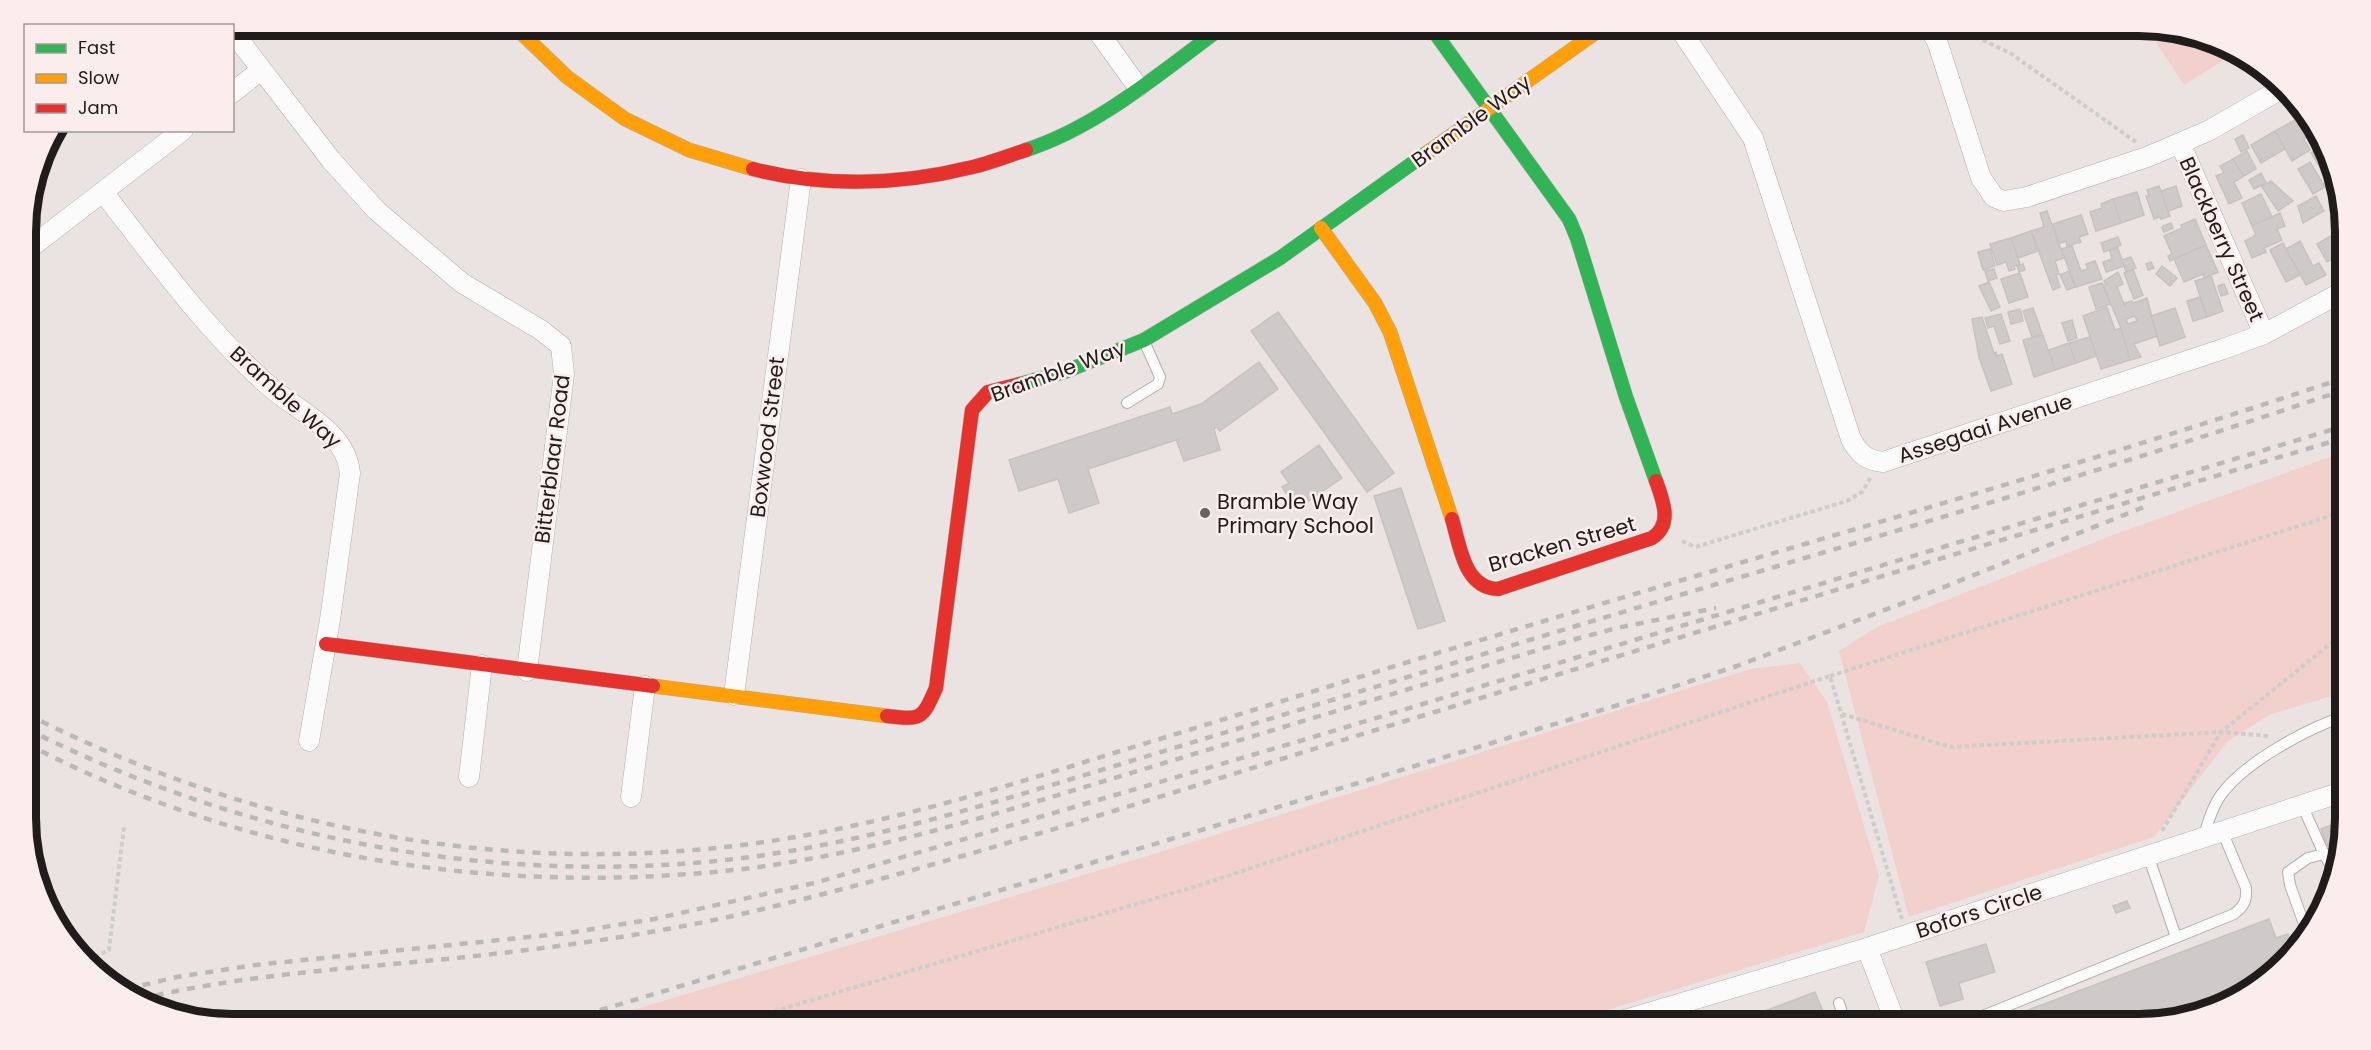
<svg xmlns="http://www.w3.org/2000/svg" width="2371" height="1050" viewBox="0 0 2371 1050" font-family="Poppins,sans-serif">
<style>
.green{fill:#f2d0cb}
.building{fill:#cfcaca;stroke:#c7c2c1;stroke-width:1.5;fill-rule:evenodd}
.lines{fill:none;stroke-linecap:round;stroke-linejoin:round}
.lane-casing{stroke:#b4afae;stroke-width:12}
.street-casing{stroke:#b4afae;stroke-width:21}
.fast-casing{stroke:#b4afae;stroke-width:15}
.slow-casing{stroke:#b4afae;stroke-width:15}
.jam-casing{stroke:#b4afae;stroke-width:15}
.path{stroke:#cfcdcc;stroke-width:4;stroke-dasharray:4.5 3;stroke-linecap:butt}
.lane{stroke:#fcfbfb;stroke-width:10}
.street{stroke:#fcfbfb;stroke-width:20}
.fast{stroke:#30b455;stroke-width:14}
.slow{stroke:#ff9f0a;stroke-width:14}
.jam{stroke:#e5322d;stroke-width:14}
.rail{stroke:#bab8b8;stroke-width:4.5;stroke-dasharray:8 8;stroke-linecap:butt}
.poi-dot{fill:#676261;stroke:#faedec;stroke-width:2}
.labels{text-anchor:middle;dominant-baseline:central;stroke-width:5;stroke-linejoin:round;paint-order:stroke}
.street-label{font-size:21px;fill:#201c1b;stroke:#faedec}
.poi-label{font-size:21px;fill:#201c1b;stroke:#faedec;text-anchor:start}
.rim{fill:none;stroke:#201c1b;stroke-width:8}
</style>
<rect width="100%" height="100%" fill="#eae3e2"/>
<path class="green" d="M2146,27L2211,40L2224,60L2184,85Z
M2344,452L2345,692L2269,715L2227,742L2154,837L1909,917L1839,651L1877,627L2116,534Z
M1800,663L1827,702L1879,876L1864,932L1561,1024H586L1154,854L1750,669Z"/>
<path class="building" d="M2306,114L2314,132L2304,139L2310,150L2292,161L2275,131Z
M2275,131L2285,149L2261,163L2251,145Z
M2243,135L2249,148L2241,152L2235,139Z
M2318,142L2336,185L2334,186L2332,183L2330,184L2311,153L2319,148L2316,143Z
M2247,151L2256,169L2244,176L2233,159Z
M2233,159L2244,176L2234,182L2242,198L2229,204L2216,176L2224,173L2220,166Z
M2310,162L2325,187L2313,194L2298,169Z
M2261,173L2266,183L2254,189L2249,180Z
M2271,181L2293,201L2278,211L2262,187Z
M2159,186L2170,216L2161,219L2160,217L2154,219L2146,196H2149L2147,190Z
M2176,186L2182,206L2168,211L2161,191Z
M2137,192L2144,215L2121,223L2113,199Z
M2261,194L2272,217L2252,226L2242,203Z
M2316,196L2324,211L2303,223L2298,206Z
M2113,199L2121,223L2096,231L2090,212L2102,208L2101,204Z
M2344,209V240L2331,217Z
M2047,211L2064,258L2055,261L2059,274L2056,275L2060,287L2053,290L2031,231L2044,227L2040,213Z
M2280,213L2285,226L2277,229L2282,240L2264,248L2266,252L2252,258L2245,241L2256,235L2252,226Z
M2081,215L2088,234L2079,237L2081,242L2067,246L2066,241L2059,244L2053,224Z
M2195,219L2206,245L2170,261L2168,256L2172,254L2164,236L2182,228L2181,225Z
M2171,223L2173,228L2164,232L2162,228L2163,226Z
M2031,231L2038,251L2018,258L2011,238Z
M2339,231L2344,240V253L2327,262L2317,244Z
M2118,237L2121,245L2104,252L2101,243Z
M2011,238L2020,264L2014,266L2015,269L2009,271L2006,262L1997,265L1990,244Z
M2300,241L2313,266L2319,263L2326,275L2306,285L2286,249Z
M2283,243L2300,275L2286,282L2270,250Z
M2206,245L2218,272L2204,278L2203,274L2184,282L2174,259Z
M2072,246L2081,271L2088,269L2086,264L2095,261L2102,279L2076,287L2061,249Z
M2118,248L2124,266L2106,272L2103,262L2112,259L2110,251Z
M1990,249L1995,266L1983,270L1978,252Z
M2131,257L2136,268L2126,272L2122,260Z
M2151,262L2154,268L2148,270L2146,264Z
M2023,264L2025,270L2019,272L2017,266Z
M2162,266L2177,278L2170,286L2156,274Z
M1994,269L1997,278L1988,281L1985,271Z
M2133,269L2143,295L2134,299L2124,273Z
M2069,271L2075,287L2067,290L2060,275Z
M2118,272L2123,284L2117,287L2125,306V303L2132,301L2133,303L2147,298L2157,336L2134,344L2141,357L2130,360L2121,328L2103,285L2106,284L2104,281ZM2135,316L2137,321L2128,324L2126,319Z
M2020,273L2028,297L2009,303L2001,279Z
M2211,276L2223,311L2207,317L2195,281Z
M1989,282L2000,307L1991,311L1979,286Z
M2102,283L2110,304L2096,309L2089,287Z
M2224,284L2228,294L2221,296L2218,286Z
M2200,297L2207,317L2193,321L2187,301Z
M2107,307L2115,330L2121,328L2130,360L2101,369L2083,316Z
M2033,308L2042,333L2032,337L2023,311Z
M2175,308L2185,337L2160,346L2151,316Z
M2020,309L2023,321L2011,324L2008,312Z
M1278,312L1394,473L1367,492L1251,331Z
M2001,314L2010,341L2000,344L1994,326L1988,328L1985,318Z
M1982,317L1994,353L1996,352L1997,356L2002,354L2012,384L1991,391L1979,357L1972,319Z
M2072,320L2077,338L2068,341L2062,323Z
M2043,335L2055,370L2034,377L2023,340Z
M2090,337L2096,356L2076,363L2069,343Z
M2069,343L2076,363L2055,370L2049,350Z
M1259,362L1278,389L1220,431L1217,427L1214,429L1220,450L1184,461L1177,442L1179,439L1088,469L1099,503L1069,513L1058,479L1019,491L1009,460L1170,407L1172,414L1201,404Z
M1319,445L1342,478L1304,504L1298,495L1291,500L1282,487L1289,483L1281,472Z
M1401,488L1445,621L1418,629L1374,496Z
M2342,821L2344,827L2341,840L2327,846L2321,829Z
M2127,901L2130,908L2116,913L2113,906Z
M2269,919L2276,938L2288,934L2295,952L2254,990L2153,1024H1991Z
M1986,944L1995,972L1959,983L1963,999L1940,1006L1926,962Z
M1815,992L1828,1024H1730Z"/>
<g class="lines">
<g class="lane-casing">
<path id="lane" d="M1127,403L1158,384L1160,377L1144,341
M2302,805L2324,854
M2204,837C2208,821 2213,804 2224,791C2249,760 2308,728 2345,716
M2148,855L2176,937
M2308,935L2290,885L2288,872L2308,858L2324,854L2335,873
M1839,1003L1846,1024
M1980,1017L2234,914C2244,906 2247,901 2246,888L2222,831"/>
</g>
<g class="street-casing">
<path id="street" d="M1094,26L1138,87
M1678,26L1753,138L1851,439C1859,454 1866,460 1883,462L2223,349L2264,334L2344,291
M1928,26L1937,41L1981,178L1994,197L2004,201L2027,197L2147,157L2180,143L2210,130L2281,89
M232,31L331,160L376,210L462,283L541,330L561,346L564,374L527,671
M232,93L261,70
M2180,143L2264,334
M103,192C155,259 205,329 269,386C298,412 346,430 350,473L330,620L309,741
M26,251L183,130
M734,695L801,179
M469,777L482,665
M631,797L645,686
M1867,948L1896,1024
M1611,1024L1867,948L2345,791"/>
</g>
<g class="fast-casing">
<path id="fast" d="M1430,26L1569,219L1577,238L1626,397L1656,481
M1026,150C1100,126 1162,71 1224,26
M1020,384L1064,372L1144,340L1280,258L1428,152"/>
</g>
<g class="slow-casing">
<path id="slow" d="M514,26L567,77L625,119L689,150L753,169
M1428,152L1605,26
M1321,228L1375,303L1390,332L1452,519
M653,686L887,716"/>
</g>
<g class="jam-casing">
<path id="jam" d="M753,169C821,187 900,185 968,168C988,164 1007,156 1026,150
M1452,519C1460,546 1464,588 1498,589L1652,538C1673,524 1663,501 1656,481
M326,644L653,686
M887,716C921,720 922,720 936,688L972,410L988,392L1020,384"/>
</g>
<path class="path" d="M1954,32L1974,36L2010,53L2136,142
M1682,541L1695,547L1847,501L1862,492L1871,477
M1830,676L2345,511
M1842,714L1950,747L2221,732L2162,831
M2268,736L2221,732L2345,632
M88,960L109,950L124,827
M731,1024L1197,886L1830,676L1902,919"/>
<use href="#lane" class="lane"/>
<use href="#street" class="street"/>
<use href="#fast" class="fast"/>
<use href="#slow" class="slow"/>
<use href="#jam" class="jam"/>
<path class="rail" d="M27,714C249,827 493,876 742,845C870,829 995,790 1117,752C1249,712 1379,670 1511,631C1789,547 2069,470 2344,378
M27,729C247,840 497,888 743,858C870,842 995,802 1118,765C1253,724 1388,683 1523,642C1797,559 2073,482 2344,390
M27,744C244,857 492,896 734,870C870,855 1001,812 1131,773C1277,729 1422,685 1568,641L1617,628L1716,608
M127,989L177,977L255,965L568,933L654,919L814,883L1300,741L2344,426
M140,999C241,975 344,969 447,959C553,948 659,934 763,909C971,859 1175,791 1379,729C1701,631 2022,533 2344,438
M554,1024L1615,706L1737,666L1919,597L2149,505"/>
</g>
<circle class="poi-dot" cx="1205" cy="513" r="6"/>
<g class="labels">
<g class="street-label">
<text transform="translate(1471 121) rotate(-36)">Bramble Way</text>
<text transform="translate(2222 239) rotate(66)">Blackberry Street</text>
<text transform="translate(1058 371) rotate(-20)">Bramble Way</text>
<text transform="translate(286 397) rotate(42)">Bramble Way</text>
<text transform="translate(1985 428) rotate(-18)">Assegaai Avenue</text>
<text transform="translate(767 437) rotate(-83)">Boxwood Street</text>
<text transform="translate(552 459) rotate(-83)">Bitterblaar Road</text>
<text transform="translate(1562 544) rotate(-16)">Bracken Street</text>
<text transform="translate(1979 911) rotate(-18)">Bofors Circle</text>
</g>
<g class="poi-label">
<text x="1217" y="501">Bramble Way<tspan x="1217" dy="24">Primary School</tspan></text>
</g>
</g>
<path d="M0 0H2371V1050H0ZM232 36H2139A196 196 0 0 1 2335 232V818A196 196 0 0 1 2139 1014H232A196 196 0 0 1 36 818V232A196 196 0 0 1 232 36Z" fill="#faedec" fill-rule="evenodd"/>
<path class="rim" d="M232 36H2139A196 196 0 0 1 2335 232V818A196 196 0 0 1 2139 1014H232A196 196 0 0 1 36 818V232A196 196 0 0 1 232 36Z"/>
<rect x="24" y="24" width="210" height="108" fill="#faedec" stroke="#a39998" stroke-width="1.5"/>
<rect x="36" y="44" width="30" height="9" fill="#30b455" stroke="#a39998" stroke-width="1.5"/>
<text x="78" y="54" font-size="18" fill="#201c1b">Fast</text>
<rect x="36" y="74" width="30" height="9" fill="#ff9f0a" stroke="#a39998" stroke-width="1.5"/>
<text x="78" y="84" font-size="18" fill="#201c1b">Slow</text>
<rect x="36" y="104" width="30" height="9" fill="#e5322d" stroke="#a39998" stroke-width="1.5"/>
<text x="78" y="114" font-size="18" fill="#201c1b">Jam</text>
</svg>
